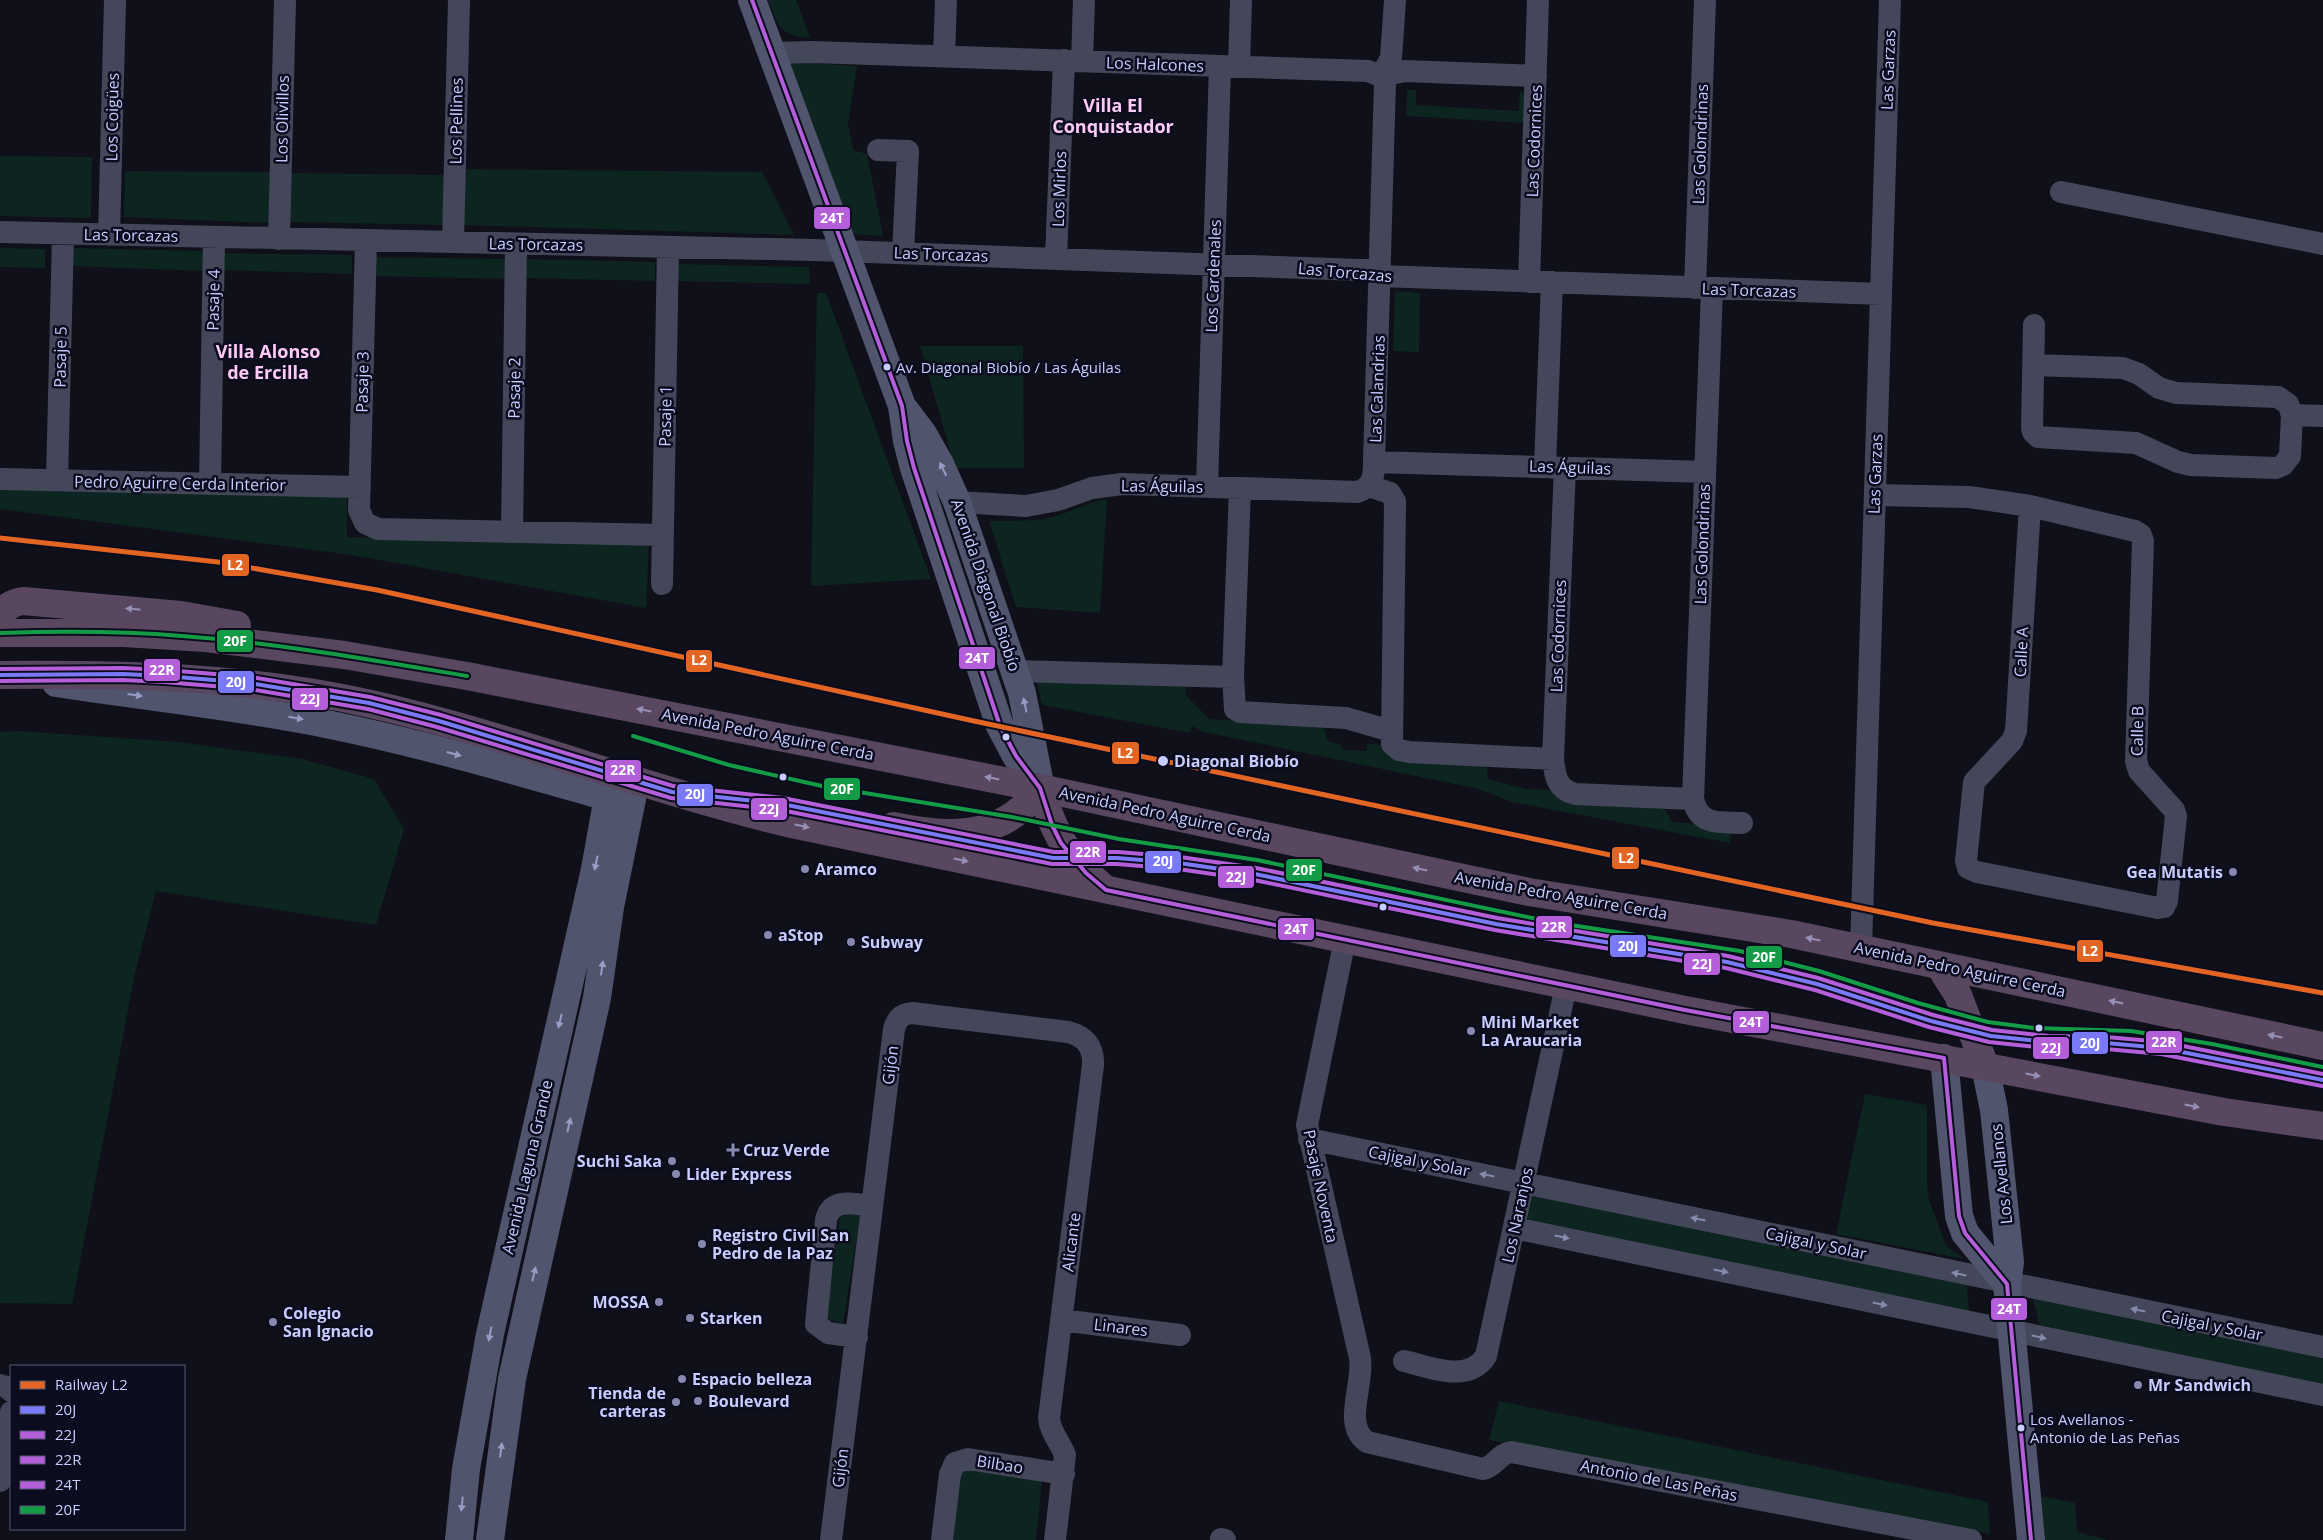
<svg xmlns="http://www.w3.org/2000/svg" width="2323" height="1540" viewBox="0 0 2323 1540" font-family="'Open Sans',sans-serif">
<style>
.green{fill:#0e2421}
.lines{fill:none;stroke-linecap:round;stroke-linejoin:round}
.street{stroke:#44475a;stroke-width:22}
.secondary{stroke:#50546d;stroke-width:28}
.highway{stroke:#594760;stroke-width:28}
.bus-1-casing{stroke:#0b0c1d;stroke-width:8}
.bus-2-casing{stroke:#0b0c1d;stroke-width:8}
.bus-3-casing{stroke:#0b0c1d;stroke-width:8}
.bus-4-casing{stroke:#0b0c1d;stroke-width:8}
.bus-5-casing{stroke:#0b0c1d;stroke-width:8}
.bus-1{stroke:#7a7af8;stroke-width:4}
.bus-2{stroke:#b45fd9;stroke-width:4}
.bus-3{stroke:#b45fd9;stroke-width:4}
.bus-4{stroke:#b45fd9;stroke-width:4}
.bus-5{stroke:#139c45;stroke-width:4}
.rail-1-casing{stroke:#0b0c1d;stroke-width:9}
.rail-1{stroke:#e36523;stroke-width:5}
.oneway{fill:#989cc5}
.oneway2{fill:#9690b7}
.oneway3{fill:#868aac}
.bus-dot{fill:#c8ccff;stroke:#0b0c1d;stroke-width:2}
.poi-dot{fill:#878aae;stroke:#0b0c1d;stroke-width:2}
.labels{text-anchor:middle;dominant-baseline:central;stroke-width:5;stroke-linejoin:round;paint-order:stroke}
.bus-label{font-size:15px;fill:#c8ccff;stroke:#0b0c1d;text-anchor:start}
.street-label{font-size:16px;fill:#c8ccff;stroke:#0b0c1d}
.stop-label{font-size:16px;font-weight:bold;fill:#c8ccff;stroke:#0b0c1d;text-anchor:start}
.poi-label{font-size:16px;font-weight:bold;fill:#c8ccff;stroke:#0b0c1d;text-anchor:start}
.neighbourhood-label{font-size:18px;font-weight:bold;fill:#ffcaf5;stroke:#0b0c1d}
.line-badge{stroke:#0b0c1d;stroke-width:2}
.badge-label{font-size:14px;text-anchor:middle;font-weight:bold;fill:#fff}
</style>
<rect width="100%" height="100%" fill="#0f1019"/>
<path class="green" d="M768,0H796L810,38C779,35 779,27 768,0Z
M789,62L857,66L848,124L853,150L867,154L883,236L850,234Z
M1407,90H1416V105L1519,111L1520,92L1527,93L1526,123L1406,116Z
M0,156L92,157L91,218L0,216Z
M465,169L762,172L794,235L464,225Z
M125,171L270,172L269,223L124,217Z
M291,173L446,175L445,225L290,222Z
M0,248L45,249V268L0,267Z
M72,248L204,251L203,271L71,266Z
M221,253L352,255V274L221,270Z
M371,257L510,259V279L371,276Z
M527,259L655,262V281L526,278Z
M677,264L809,267L810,284L676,281Z
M1395,291L1420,293L1419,352L1393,351Z
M817,293H826L931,579L811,586Z
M920,346H1023L1024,468H955Z
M0,488L347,496V537L649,543L646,608L352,555L0,509Z
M1107,499L1100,613L1016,607L989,521C1007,521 1026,521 1044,519C1066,515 1085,503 1107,499Z
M1036,678L1185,681L1186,695L1209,719L1323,725L1328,741L1341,744L1343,750L1367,751V744L1472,750L1486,756L1488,779L1526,789L1657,793L1672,822L1732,826L1730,843L1512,802L1479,789L1204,732L1192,726L1190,733L1042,705Z
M19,731L179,742L302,759L374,779L404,829L376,925L156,891L135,973L72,1304L0,1303V732Z
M1865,1094L1927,1105V1184L1929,1200L1946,1246L1965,1259L1836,1234Z
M1528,1194L1967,1285L1969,1312L1521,1222Z
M861,1211L843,1324L825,1317L840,1217Z
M2032,1296L2323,1358V1386L2040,1327Z
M1499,1401L1988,1502L1990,1534L1489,1440Z
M965,1468L1042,1480L1036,1540H949L956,1482Z
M2035,1495L2075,1503L2077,1532L2108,1540H2037Z"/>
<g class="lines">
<path class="street" d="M772,53L812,52L1368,71L1381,76L1385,82L1374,462C1374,477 1373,487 1357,492L1122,484L1092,488L1058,500L1026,506L957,502
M944,56L946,0
M1082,61L1084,0
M1239,66L1241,0
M1381,76L1405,71L1536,76
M1381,76L1391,58L1395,0
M878,150L908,151L903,253
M2061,192L2323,244
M0,232L814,250L1359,270H1367L1381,276L1881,294
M109,235L115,0
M279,239L285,0
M366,240L359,510L365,523L378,529L663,535
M453,242L459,0
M1056,258L1064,60
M1529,282L1538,0
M1695,288L1705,0
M2034,365L2123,368L2139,374L2159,388L2176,393L2278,397L2288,404L2292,415L2290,456L2283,465L2276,468L2191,465L2178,462L2136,443L2038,437L2033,432L2032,428L2034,325
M2292,415L2323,416
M1374,462L1705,472
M1545,466L1552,282
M1565,467L1553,759C1555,777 1557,789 1575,794L1693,799C1699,826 1719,822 1742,823
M0,479L360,487
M57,480L63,234
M210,484L214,237
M1369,486L1390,493L1395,501L1392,744L1399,750L1409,752L1553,759
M1207,487L1220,66
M1240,488L1233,677L1235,709L1240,712L1346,718L1391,731
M1875,495L1969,497L2030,506L2135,531L2141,535L2143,541L2136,761L2139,771L2174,810L2176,816L2167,901L2164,907L2158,908L1977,872L1968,868L1966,861L1974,782L2012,741L2016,731L2030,506
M512,532L516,244
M662,584L668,247
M1016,671L1233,677
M1693,799L1712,289
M1345,939L1307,1125L1360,1358C1364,1386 1342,1425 1367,1442L1483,1469C1495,1467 1498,1454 1511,1452L1971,1540
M1861,949L1890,0
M1309,1139L2323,1347
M1514,1228L2323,1395
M1061,1320L1180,1335
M857,1337L828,1333L816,1324L826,1220C831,1197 855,1204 872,1206
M1404,1361C1431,1367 1468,1384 1486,1356L1566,986
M0,1385L7,1387L11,1391
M0,1481L11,1412
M1221,1539L1225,1540
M831,1540L894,1029C897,1019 901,1014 912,1013L1068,1032C1085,1036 1094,1047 1093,1065L1049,1418C1050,1432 1060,1442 1065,1455L1055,1540
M942,1540L950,1474L955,1463L968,1459L1064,1474"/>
<path class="secondary" d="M752,0L902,406L907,441L914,468L1000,726L1016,756L1040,788
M905,410L923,434L940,464L957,502L1022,693L1040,784
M56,683C146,697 237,706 326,724C421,743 515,771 608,797L625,799
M1944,1058L1959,1216L1965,1233L2007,1284
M1985,1066L1994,1110L2010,1262L2007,1284L2031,1540
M459,1540L466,1469L490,1334L595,869L608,797
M490,1540L512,1379L597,998L610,907L632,799"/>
<path class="highway" d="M0,619C4,607 11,603 23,601L181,615L237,625
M0,633H124L206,638L344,655L467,676L1040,788L1529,892L1791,934L2323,1046
M0,675C125,674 248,676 371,704C511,736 647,789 787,823L1685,1010L2224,1112L2323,1126
M1040,788C1055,835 1066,856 1105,889
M893,826C949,838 1004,840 1040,788
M1939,965L1958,995L1985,1066"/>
<g class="bus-1-casing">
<path id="bus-1" d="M0,675L123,674L165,676L250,683L369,703L439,721L672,792L782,804L1053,858H1117L1179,863L1255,874L1496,924L1727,962L1817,984L1931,1021L1991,1036L2048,1042L2106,1043L2162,1048L2323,1080"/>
</g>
<g class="bus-2-casing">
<path id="bus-2" d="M0,681L123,680L165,682L249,689L368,709L437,727L671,798L781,810L1052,864H1117L1178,869L1254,880L1495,930L1726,968L1815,990L1929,1027L1989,1042L2047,1048L2106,1049L2161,1054L2322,1086"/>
</g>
<g class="bus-3-casing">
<path id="bus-3" d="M0,669L123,668L166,670L251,677L370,697L441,715L673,786L783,798L1054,852H1118L1180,857L1256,868L1497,918L1728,956L1818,978L1933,1015L1992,1030L2048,1036L2106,1037L2163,1042L2323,1074"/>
</g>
<g class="bus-4-casing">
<path id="bus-4" d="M752,0L902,406L907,441L914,468L1000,726L1016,756L1040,788L1052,825L1061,843L1086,873L1106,890L1685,1010L1944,1058L1959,1216L1965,1233L2007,1284L2031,1540"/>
</g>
<g class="bus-5-casing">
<path id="bus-5" d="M0,633C61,631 121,631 182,636C278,643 372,660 467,676
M633,736L729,765L822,786L1012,817L1119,839L1257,860L1551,922L1740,951L1819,971L1918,1003L1988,1022L2034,1028L2131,1031L2212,1044L2323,1067"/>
</g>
<use href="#bus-1" class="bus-1"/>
<use href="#bus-2" class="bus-2"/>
<use href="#bus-3" class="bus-3"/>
<use href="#bus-4" class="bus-4"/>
<use href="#bus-5" class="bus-5"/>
<g class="rail-1-casing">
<path id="rail-1" d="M0,538L218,562L377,590L974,721L1933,923L2323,993"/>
</g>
<use href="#rail-1" class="rail-1"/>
</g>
<defs><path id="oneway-solid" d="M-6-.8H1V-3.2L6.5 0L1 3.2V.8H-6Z" transform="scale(1.25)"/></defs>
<g class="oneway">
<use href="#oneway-solid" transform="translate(943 469) rotate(-116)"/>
<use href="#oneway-solid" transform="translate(135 695) rotate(8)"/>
<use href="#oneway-solid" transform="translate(1025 705) rotate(-102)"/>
<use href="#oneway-solid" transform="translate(296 718) rotate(10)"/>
<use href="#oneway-solid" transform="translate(454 754) rotate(15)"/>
<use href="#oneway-solid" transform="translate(596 863) rotate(102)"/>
<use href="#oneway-solid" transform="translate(602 968) rotate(-82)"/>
<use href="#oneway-solid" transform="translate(560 1021) rotate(103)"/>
<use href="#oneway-solid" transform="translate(569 1125) rotate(-77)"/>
<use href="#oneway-solid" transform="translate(534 1274) rotate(-77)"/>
<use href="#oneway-solid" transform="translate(490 1334) rotate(101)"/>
<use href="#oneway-solid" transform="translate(501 1450) rotate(-82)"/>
<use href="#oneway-solid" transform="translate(462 1504) rotate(96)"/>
</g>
<g class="oneway2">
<use href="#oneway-solid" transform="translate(133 609) rotate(-174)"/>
<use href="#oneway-solid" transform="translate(644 710) rotate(-169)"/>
<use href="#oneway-solid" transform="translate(992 778) rotate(-169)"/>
<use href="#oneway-solid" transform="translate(802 826) rotate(12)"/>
<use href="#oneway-solid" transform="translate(961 860) rotate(12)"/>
<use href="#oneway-solid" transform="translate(1420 869) rotate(-168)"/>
<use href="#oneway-solid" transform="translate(1813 939) rotate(-168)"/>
<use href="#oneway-solid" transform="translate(2116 1002) rotate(-168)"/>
<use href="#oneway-solid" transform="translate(2275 1036) rotate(-168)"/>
<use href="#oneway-solid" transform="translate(2033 1075) rotate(11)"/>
<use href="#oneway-solid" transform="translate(2192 1106) rotate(11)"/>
</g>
<g class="oneway3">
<use href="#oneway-solid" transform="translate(1487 1175) rotate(-169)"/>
<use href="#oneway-solid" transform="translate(1698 1219) rotate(-168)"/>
<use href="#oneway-solid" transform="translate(1562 1237) rotate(12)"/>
<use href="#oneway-solid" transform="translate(1721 1271) rotate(12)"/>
<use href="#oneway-solid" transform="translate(1959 1274) rotate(-168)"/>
<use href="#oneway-solid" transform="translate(1880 1304) rotate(12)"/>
<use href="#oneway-solid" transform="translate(2138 1310) rotate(-169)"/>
<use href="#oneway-solid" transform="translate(2039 1337) rotate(12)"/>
</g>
<g class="bus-dot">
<circle cx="887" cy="367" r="4.5"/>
<circle cx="1006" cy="737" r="4.5"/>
<circle cx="1163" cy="761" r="6"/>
<circle cx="783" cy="777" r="4.5"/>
<circle cx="1383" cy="907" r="4.5"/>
<circle cx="2039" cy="1028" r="4.5"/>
<circle cx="2021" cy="1428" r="4.5"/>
</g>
<g class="poi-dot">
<circle cx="805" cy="869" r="5"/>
<circle cx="2233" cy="872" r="5"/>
<circle cx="768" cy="935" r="5"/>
<circle cx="851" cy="942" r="5"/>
<circle cx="1471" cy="1031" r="5"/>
<path d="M730.5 1142.5h5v5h5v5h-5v5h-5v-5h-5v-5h5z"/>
<circle cx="672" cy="1161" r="5"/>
<circle cx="676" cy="1174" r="5"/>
<circle cx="702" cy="1244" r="5"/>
<circle cx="659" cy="1302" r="5"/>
<circle cx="690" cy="1318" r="5"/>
<circle cx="273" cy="1322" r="5"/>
<circle cx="682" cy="1379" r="5"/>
<circle cx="2138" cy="1385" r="5"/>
<circle cx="698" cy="1401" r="5"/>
<circle cx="676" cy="1402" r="5"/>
</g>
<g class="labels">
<g class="bus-label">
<text x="896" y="367">Av. Diagonal Biobío / Las Águilas</text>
<text x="2030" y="1419">Los Avellanos -<tspan x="2030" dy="18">Antonio de Las Peñas</tspan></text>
</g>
<g class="street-label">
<text transform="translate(1155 64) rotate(2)">Los Halcones</text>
<text transform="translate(1888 70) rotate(-88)">Las Garzas</text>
<text transform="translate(112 117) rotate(-89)">Los Coigües</text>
<text transform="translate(282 119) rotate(-89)">Los Olivillos</text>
<text transform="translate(456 121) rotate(-89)">Los Pellines</text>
<text transform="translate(1534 141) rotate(-88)">Las Codornices</text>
<text transform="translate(1700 144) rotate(-88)">Las Golondrinas</text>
<text transform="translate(1059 189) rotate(-88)">Los Mirlos</text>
<text transform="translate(131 235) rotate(1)">Las Torcazas</text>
<text transform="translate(536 244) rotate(1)">Las Torcazas</text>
<text transform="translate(941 254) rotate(2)">Las Torcazas</text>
<text transform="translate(1345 272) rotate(5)">Las Torcazas</text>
<text transform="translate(1213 276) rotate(-88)">Los Cardenales</text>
<text transform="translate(1749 290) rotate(2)">Las Torcazas</text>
<text transform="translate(213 300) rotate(-89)">Pasaje 4</text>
<text transform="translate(60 357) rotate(-89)">Pasaje 5</text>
<text transform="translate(362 382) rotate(-89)">Pasaje 3</text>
<text transform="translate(514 388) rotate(-89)">Pasaje 2</text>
<text transform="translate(1377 389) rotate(-88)">Las Calandrias</text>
<text transform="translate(665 416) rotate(-89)">Pasaje 1</text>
<text transform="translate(1570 467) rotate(2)">Las Águilas</text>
<text transform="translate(1875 474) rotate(-88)">Las Garzas</text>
<text transform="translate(180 483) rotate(1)">Pedro Aguirre Cerda Interior</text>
<text transform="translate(1162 486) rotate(1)">Las Águilas</text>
<text transform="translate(1702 544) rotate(-88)">Las Golondrinas</text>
<text transform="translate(986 585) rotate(71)">Avenida Diagonal Biobío</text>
<text transform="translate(1558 636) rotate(-88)">Las Codornices</text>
<text transform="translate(2021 652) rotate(-87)">Calle A</text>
<text transform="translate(2137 731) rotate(-89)">Calle B</text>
<text transform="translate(768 734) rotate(11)">Avenida Pedro Aguirre Cerda</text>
<text transform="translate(1165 814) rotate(12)">Avenida Pedro Aguirre Cerda</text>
<text transform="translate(1561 895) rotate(10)">Avenida Pedro Aguirre Cerda</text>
<text transform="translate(1960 969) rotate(12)">Avenida Pedro Aguirre Cerda</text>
<text transform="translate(890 1065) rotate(-83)">Gijón</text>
<text transform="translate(1419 1161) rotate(11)">Cajigal y Solar</text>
<text transform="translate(527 1167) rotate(-77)">Avenida Laguna Grande</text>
<text transform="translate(2001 1174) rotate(-96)">Los Avellanos</text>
<text transform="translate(1321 1186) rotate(78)">Pasaje Noventa</text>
<text transform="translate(1517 1215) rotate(-78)">Los Naranjos</text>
<text transform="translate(1071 1242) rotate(-83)">Alicante</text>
<text transform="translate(1816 1243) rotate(12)">Cajigal y Solar</text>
<text transform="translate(2212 1325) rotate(11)">Cajigal y Solar</text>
<text transform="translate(1121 1327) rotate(7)">Linares</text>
<text transform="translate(1000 1464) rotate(9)">Bilbao</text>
<text transform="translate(840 1468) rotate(-83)">Gijón</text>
<text transform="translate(1659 1480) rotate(11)">Antonio de Las Peñas</text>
</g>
<g class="stop-label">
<text x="1174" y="761">Diagonal Biobío</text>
</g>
<g class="poi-label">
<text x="815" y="869">Aramco</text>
<text x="2223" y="872" text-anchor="end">Gea Mutatis</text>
<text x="778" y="935">aStop</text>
<text x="861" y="942">Subway</text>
<text x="1481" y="1022">Mini Market<tspan x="1481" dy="18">La Araucaria</tspan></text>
<text x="743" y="1150">Cruz Verde</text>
<text x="662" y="1161" text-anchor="end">Suchi Saka</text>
<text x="686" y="1174">Lider Express</text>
<text x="712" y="1235">Registro Civil San<tspan x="712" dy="18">Pedro de la Paz</tspan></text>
<text x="649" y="1302" text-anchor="end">MOSSA</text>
<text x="283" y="1313">Colegio<tspan x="283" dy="18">San Ignacio</tspan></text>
<text x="700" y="1318">Starken</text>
<text x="692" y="1379">Espacio belleza</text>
<text x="2148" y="1385">Mr Sandwich</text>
<text x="666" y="1393" text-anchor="end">Tienda de<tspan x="666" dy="18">carteras</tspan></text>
<text x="708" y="1401">Boulevard</text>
</g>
<g class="neighbourhood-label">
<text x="1113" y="105">Villa El<tspan x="1113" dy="21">Conquistador</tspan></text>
<text x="268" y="351">Villa Alonso<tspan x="268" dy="21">de Ercilla</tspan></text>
</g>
</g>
<g class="line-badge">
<rect x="813" y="206" width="38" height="24" rx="5" fill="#b45fd9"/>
<rect x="221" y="553" width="29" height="24" rx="5" fill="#e36523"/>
<rect x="216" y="629" width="38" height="24" rx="5" fill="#139c45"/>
<rect x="958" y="646" width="38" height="24" rx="5" fill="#b45fd9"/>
<rect x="685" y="649" width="28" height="24" rx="5" fill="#e36523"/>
<rect x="143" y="658" width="38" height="24" rx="5" fill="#b45fd9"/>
<rect x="217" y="670" width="38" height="24" rx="5" fill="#7a7af8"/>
<rect x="291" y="687" width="38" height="24" rx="5" fill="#b45fd9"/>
<rect x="1111" y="741" width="29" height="24" rx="5" fill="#e36523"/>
<rect x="604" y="759" width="38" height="24" rx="5" fill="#b45fd9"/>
<rect x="823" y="777" width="38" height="24" rx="5" fill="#139c45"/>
<rect x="676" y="783" width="38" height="24" rx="5" fill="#7a7af8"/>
<rect x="750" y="797" width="38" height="24" rx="5" fill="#b45fd9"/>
<rect x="1069" y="840" width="38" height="24" rx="5" fill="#b45fd9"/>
<rect x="1611" y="846" width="29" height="24" rx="5" fill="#e36523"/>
<rect x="1144" y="850" width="38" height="24" rx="5" fill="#7a7af8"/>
<rect x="1285" y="858" width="38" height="24" rx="5" fill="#139c45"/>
<rect x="1217" y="865" width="38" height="24" rx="5" fill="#b45fd9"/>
<rect x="1535" y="915" width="38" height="24" rx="5" fill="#b45fd9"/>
<rect x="1277" y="917" width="38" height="24" rx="5" fill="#b45fd9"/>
<rect x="1609" y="934" width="38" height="24" rx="5" fill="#7a7af8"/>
<rect x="2076" y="939" width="28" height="24" rx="5" fill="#e36523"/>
<rect x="1745" y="945" width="38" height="24" rx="5" fill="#139c45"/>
<rect x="1683" y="952" width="38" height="24" rx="5" fill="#b45fd9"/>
<rect x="1732" y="1010" width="38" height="24" rx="5" fill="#b45fd9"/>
<rect x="2145" y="1030" width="38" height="24" rx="5" fill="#b45fd9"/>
<rect x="2071" y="1031" width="38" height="24" rx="5" fill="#7a7af8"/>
<rect x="2032" y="1036" width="38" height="24" rx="5" fill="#b45fd9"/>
<rect x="1990" y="1297" width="38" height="24" rx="5" fill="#b45fd9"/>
</g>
<g class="badge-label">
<text x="832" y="223">24T</text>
<text x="235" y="570">L2</text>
<text x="235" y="646">20F</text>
<text x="977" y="663">24T</text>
<text x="699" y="665">L2</text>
<text x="162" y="675">22R</text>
<text x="236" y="687">20J</text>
<text x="310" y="704">22J</text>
<text x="1125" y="758">L2</text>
<text x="623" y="775">22R</text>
<text x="842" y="794">20F</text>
<text x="695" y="799">20J</text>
<text x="769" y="814">22J</text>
<text x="1088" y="857">22R</text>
<text x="1626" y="863">L2</text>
<text x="1163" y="866">20J</text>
<text x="1304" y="875">20F</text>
<text x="1236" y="882">22J</text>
<text x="1554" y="932">22R</text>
<text x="1296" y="934">24T</text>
<text x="1628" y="951">20J</text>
<text x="2090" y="956">L2</text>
<text x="1764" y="962">20F</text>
<text x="1702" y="969">22J</text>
<text x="1751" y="1027">24T</text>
<text x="2164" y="1047">22R</text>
<text x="2090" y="1048">20J</text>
<text x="2051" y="1053">22J</text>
<text x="2009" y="1314">24T</text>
</g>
<rect x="10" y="1365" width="175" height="165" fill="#0b0c1d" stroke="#575977"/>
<rect x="20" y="1381" width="25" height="8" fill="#e36523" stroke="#575977"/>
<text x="55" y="1390" font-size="15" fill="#c8ccff">Railway L2</text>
<rect x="20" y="1406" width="25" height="8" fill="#7a7af8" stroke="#575977"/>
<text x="55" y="1415" font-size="15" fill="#c8ccff">20J</text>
<rect x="20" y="1431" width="25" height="8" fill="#b45fd9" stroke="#575977"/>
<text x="55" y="1440" font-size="15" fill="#c8ccff">22J</text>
<rect x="20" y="1456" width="25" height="8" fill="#b45fd9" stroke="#575977"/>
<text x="55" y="1465" font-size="15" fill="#c8ccff">22R</text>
<rect x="20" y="1481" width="25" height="8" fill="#b45fd9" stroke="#575977"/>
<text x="55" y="1490" font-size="15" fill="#c8ccff">24T</text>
<rect x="20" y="1506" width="25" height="8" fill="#139c45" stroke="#575977"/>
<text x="55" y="1515" font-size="15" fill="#c8ccff">20F</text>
</svg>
